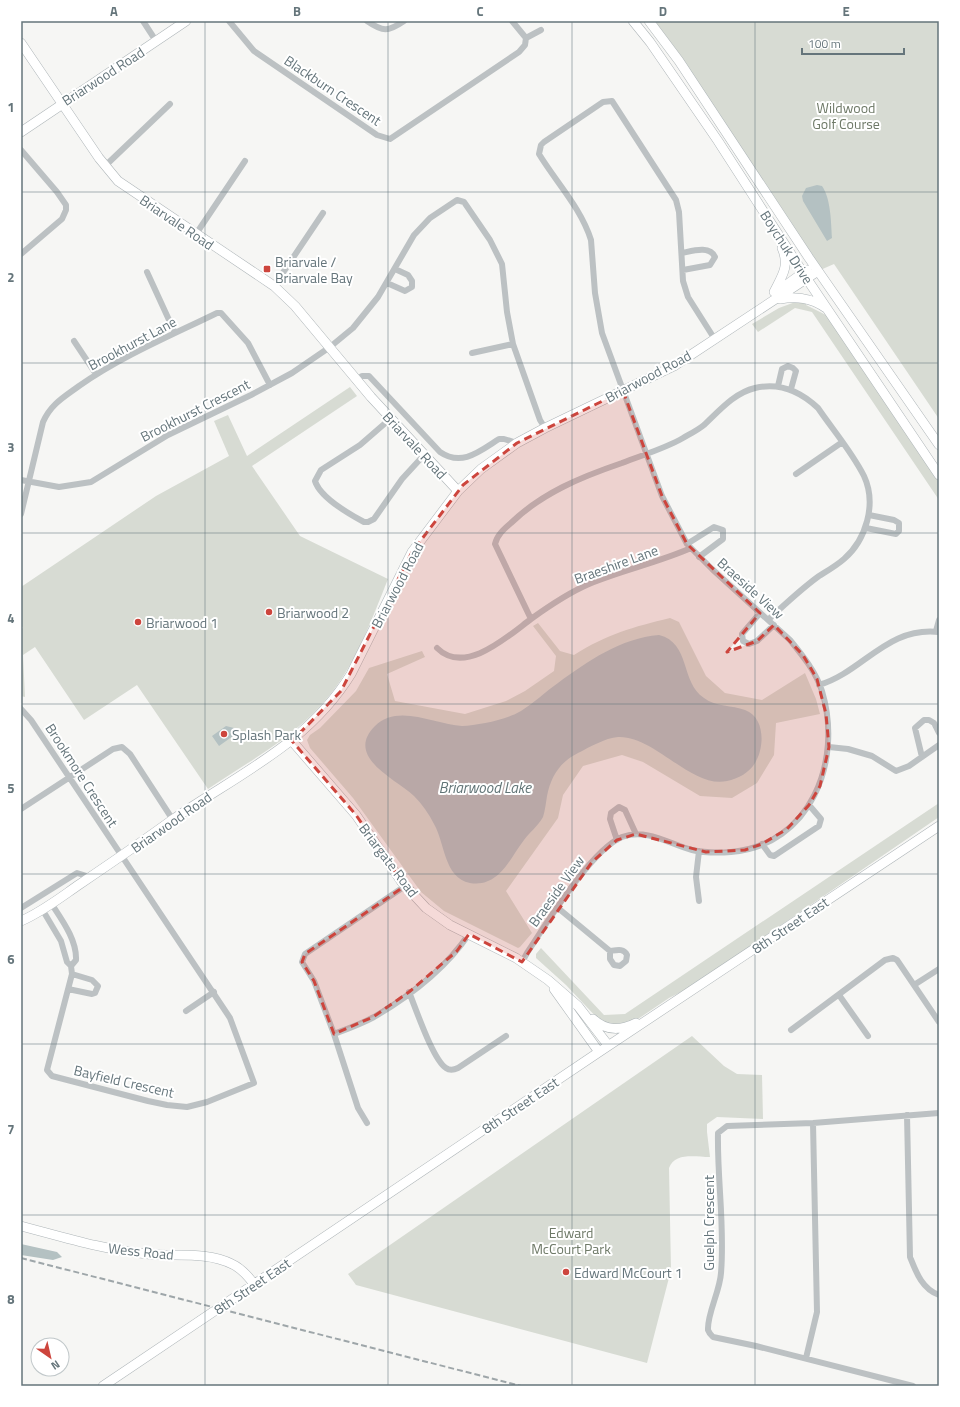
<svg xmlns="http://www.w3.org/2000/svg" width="960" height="1407" viewBox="0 0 960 1407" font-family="'Titillium Web',sans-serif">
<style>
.green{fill:#d7dbd3}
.water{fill:#b4c1c2}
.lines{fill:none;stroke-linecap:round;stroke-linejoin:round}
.secondary-casing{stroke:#aeb5b8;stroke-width:10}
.street{stroke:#bcc1c3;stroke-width:6}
.secondary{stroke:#fff;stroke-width:9}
.rail{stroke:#9ea6a9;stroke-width:2;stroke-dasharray:6 3;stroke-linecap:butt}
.marked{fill:#cd453d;fill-opacity:0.2;stroke:#cd453d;stroke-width:3;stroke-dasharray:8 5;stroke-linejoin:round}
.grid{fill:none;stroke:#65757b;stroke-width:1;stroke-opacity:0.55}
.poi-dot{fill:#cd453d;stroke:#fff;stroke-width:1.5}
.labels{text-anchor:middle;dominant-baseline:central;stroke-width:4;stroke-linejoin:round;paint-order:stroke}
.street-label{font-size:14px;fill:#65757b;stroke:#fff}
.park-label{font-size:14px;fill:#6e7967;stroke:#fff}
.poi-label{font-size:14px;fill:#65757b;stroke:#fff;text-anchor:start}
.water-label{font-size:15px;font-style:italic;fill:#607476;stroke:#fff}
.neatline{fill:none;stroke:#65757b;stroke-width:1.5}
.grid-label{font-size:13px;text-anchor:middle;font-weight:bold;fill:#65757b}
</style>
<rect width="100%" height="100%" fill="#f6f6f4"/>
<path class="green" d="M649,21H939V419L834,264L818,271Z
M798,301L806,302V305L828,316L939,481V500L812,312L795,308L758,332L752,324L779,308Z
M350,387L357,396L252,466L300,536L388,579C372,619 356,663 329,696C297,736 249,761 208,789L137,685L84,720L35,647L23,655L25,697L21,696V629L23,628L21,625V587L156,496L229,456L214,421L228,415L247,456Z
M670,618L679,622L706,676L725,693L762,700L805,673L816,699L820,714L776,723L774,755L757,783L732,798L700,796L643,762L622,755L583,766L563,795L558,818L506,891L532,933L520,947L518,948L444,911L421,892L353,798L310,748L307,740L310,735L320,728L356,691L369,668L422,651L425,657L387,674L395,701L465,714L506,701L525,691L554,671L556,656L533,626L538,623L560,651L574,655C607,634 633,627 670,618Z
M939,803V817L691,987L669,998L635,1021L617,1027L600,1021L566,985L536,958V954L541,948L604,1015L625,1014Z
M692,1036L724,1066L737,1074L762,1075L763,1119L717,1117L707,1124V1132L710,1157C695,1157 675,1152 669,1168L671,1270L647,1363L356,1285L348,1274Z"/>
<path class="water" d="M817,185L822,186C831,199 831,222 832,238L827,241L803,201L802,196L806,188Z
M659,635C691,643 680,682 704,698C716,707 732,705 745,710C765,717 765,747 755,763C750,772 738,779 727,781C692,789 654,735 618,737C605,738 590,747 578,753C560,762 551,776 547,796C546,802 545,811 543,817C538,826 530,832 524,840C510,858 499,888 470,883C444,878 445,843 434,824C429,814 422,804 414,796C396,779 344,757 375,726C398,703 436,725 462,726C479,725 506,720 521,711C534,703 545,692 558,683C588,661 621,638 659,635Z
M226,726L234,728L233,736L219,746L212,736Z
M21,1244L57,1252L62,1257L53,1260L21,1255Z"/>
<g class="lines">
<g class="secondary-casing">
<path id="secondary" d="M633,21L650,42L718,141L807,279L939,475
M649,21L679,61L809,258L939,445
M21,43L99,158L118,181L274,286L295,306L371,397L458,491
M21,132L186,21
M778,291L807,270
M774,292C782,276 790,266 782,248
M780,299C797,296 811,298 826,308
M292,741L356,815L401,881L426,908L450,925L516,958L548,980L578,1006L608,1045
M21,921C42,912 61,897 80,884C111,863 142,842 172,820C238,774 308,744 351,674L412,552L458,491L481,469L517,443L545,428L674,366L818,271
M554,989L599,1052
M593,1019C606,1031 620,1031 636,1023
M21,1226C63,1237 104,1250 147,1254C175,1257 206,1251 232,1264C241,1268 248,1276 254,1284
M103,1386L599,1052L939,826"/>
</g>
<path class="street" d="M143,21L156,41
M229,21L254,51L377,135L390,139L519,52L525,45L526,38L512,21
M367,21C383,32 388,32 404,21
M526,38L541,30
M21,150L57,192L66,205V210L62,219L21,254
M105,166L170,104
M196,234L245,161
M682,253C692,251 710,245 715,257L710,265L683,270
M147,272L175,333
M387,283L405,291L412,287V281L408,275L395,269
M274,286L323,213
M74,341L96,374
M472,353L513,344
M356,380L362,376H369L440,452C462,467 480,451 499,439H504L517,443
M778,386L782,369L788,366L793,368L796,371L791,389
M390,419L360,445L321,470L315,481C320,497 349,514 364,522H368L374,519L402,479L424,455
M796,474L841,443
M21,480L59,487L91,482L168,435L251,395L292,373L330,347L353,328L378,297L414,235L430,218L457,200L464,202L490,240L502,264L507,312L513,344L540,420L545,428
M21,514L43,422C51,404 64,397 79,386C122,356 170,336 217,313H221L248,343L270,385
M866,528L896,534L899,531V523L894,520L869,515
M687,544L714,527L723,530V539L699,557
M691,548C657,563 622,570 589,584C568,593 549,606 531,619L495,544C497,535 504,529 511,523C542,493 581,477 622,463C642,455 664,449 683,438C690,434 698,430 704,425C719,411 734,393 755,388C780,382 800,391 818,408C833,430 852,452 864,476C877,504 866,540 844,559C836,566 827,571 819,576C801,589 784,605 768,620
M760,613L742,634L743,641L749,644L757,641L774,625
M936,631L939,620
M437,648C465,676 508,636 531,619
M819,685C863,672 887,626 939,632
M21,709L31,720L230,1018L254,1083L207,1102L187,1107L167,1105L148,1101L52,1076L47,1070L72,974L71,966L67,962L61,941L42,909
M829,747L848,749L872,756L896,771L909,766L939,745
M922,757L915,728L924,720H929L934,723L939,733
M21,809L113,749L122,747L130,754L173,820
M617,840L610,819L611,813L619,807L625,810L636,834
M762,844L770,855L774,856L819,826L821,819L809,805
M699,851L696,877L699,901
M405,886L305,954L302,962L314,981L334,1034C347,1029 361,1024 374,1017C410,996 446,968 469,934
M51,903C62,920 77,940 76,960L71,966
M21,908L77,873L90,877
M558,908L610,951V959L614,965L620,966L626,961L627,955C624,948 617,950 610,951
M522,962L527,953C547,923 591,850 622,837C647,828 669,844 692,850C705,853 718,853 731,852C811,845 843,761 822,691C816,672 803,656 790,640L712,569L687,544L662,496L602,333L595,293L591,240C581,208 556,182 539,154L541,145L544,142L603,102L612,101L676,200L679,212L683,281L688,297L714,338
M914,985L939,969
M68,989L92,994L95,993L98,986L92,980L72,974
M409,992C416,1009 433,1060 446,1068C450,1071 454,1070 458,1068L506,1036
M839,995L868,1036
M186,1011L214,992
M791,1030L885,960L893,958L897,960L939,1022
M334,1034L358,1108L367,1123
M907,1115L910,1257C916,1272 922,1289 939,1295
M806,1358L817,1312L813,1123
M913,1386L756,1346L713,1337C711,1335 709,1333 708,1330C707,1314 720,1291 721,1273C725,1226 717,1179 718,1133L727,1126L813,1123L939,1113"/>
<use href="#secondary" class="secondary"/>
<path class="rail" d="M21,1258L521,1386"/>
</g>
<path class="marked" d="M623,391L662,496L687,544L760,613L727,652L757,641L774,625L803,655L817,679L826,714L829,747L820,786L809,805L787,829L762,844L745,850L706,852L636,834L617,840L592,862L522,962L469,934L457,951L409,992L373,1017L334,1034L314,981L302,962L305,954L405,886L356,815L292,741L341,691L412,552L463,485L517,443Z"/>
<path class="grid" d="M205,21V1386M388,21V1386M572,21V1386M755,21V1386M21,192H939M21,363H939M21,533H939M21,704H939M21,874H939M21,1044H939M21,1215H939"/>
<g class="poi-dot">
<rect x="263" y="265" width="8" height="8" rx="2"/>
<circle cx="269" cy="612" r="4"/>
<circle cx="138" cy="622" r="4"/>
<circle cx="224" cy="734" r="4"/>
<circle cx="566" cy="1272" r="4"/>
</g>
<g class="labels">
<g class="street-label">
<text transform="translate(103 76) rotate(-33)">Briarwood Road</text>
<text transform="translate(333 90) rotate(34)">Blackburn Crescent</text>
<text transform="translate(177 222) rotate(34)">Briarvale Road</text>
<text transform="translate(787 247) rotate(57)">Boychuk Drive</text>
<text transform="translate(132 343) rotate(-28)">Brookhurst Lane</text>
<text transform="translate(648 376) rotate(-28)">Briarwood Road</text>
<text transform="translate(195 410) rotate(-27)">Brookhurst Crescent</text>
<text transform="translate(415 445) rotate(47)">Briarvale Road</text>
<text transform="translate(616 564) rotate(-20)">Braeshire Lane</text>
<text transform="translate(397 585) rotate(-62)">Briarwood Road</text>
<text transform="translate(751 588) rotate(42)">Braeside View</text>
<text transform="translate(82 775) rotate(57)">Brookmore Crescent</text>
<text transform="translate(171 822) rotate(-35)">Briarwood Road</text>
<text transform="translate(389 860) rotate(53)">Briargate Road</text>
<text transform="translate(556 891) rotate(-54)">Braeside View</text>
<text transform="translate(790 925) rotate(-34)">8th Street East</text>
<text transform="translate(124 1081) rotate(13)">Bayfield Crescent</text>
<text transform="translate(520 1105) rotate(-34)">8th Street East</text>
<text transform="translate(708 1223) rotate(-90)">Guelph Crescent</text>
<text transform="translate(141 1251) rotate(6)">Wess Road</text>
<text transform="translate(252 1286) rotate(-34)">8th Street East</text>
</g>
<g class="park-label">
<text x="846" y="107">Wildwood<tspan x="846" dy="16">Golf Course</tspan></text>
<text x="571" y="1232">Edward<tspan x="571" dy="16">McCourt Park</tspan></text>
</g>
<g class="poi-label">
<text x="275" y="261">Briarvale /<tspan x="275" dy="16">Briarvale Bay</tspan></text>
<text x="277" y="612">Briarwood 2</text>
<text x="146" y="622">Briarwood 1</text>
<text x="232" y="734">Splash Park</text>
<text x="574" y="1272">Edward McCourt 1</text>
</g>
<g class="water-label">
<text x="485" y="787">Briarwood Lake</text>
</g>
</g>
<rect width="960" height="1407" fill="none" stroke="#ffffff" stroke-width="44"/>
<g transform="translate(50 1357) rotate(146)"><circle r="19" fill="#ffffff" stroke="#c1c8ca"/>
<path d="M0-3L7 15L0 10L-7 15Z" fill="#cd453d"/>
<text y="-6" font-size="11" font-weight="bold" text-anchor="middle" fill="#65757b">N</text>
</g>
<path d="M802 48v6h102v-6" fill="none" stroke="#65757b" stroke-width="2"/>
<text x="808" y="48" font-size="12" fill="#65757b" stroke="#ffffff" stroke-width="3" paint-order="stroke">100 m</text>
<rect x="22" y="22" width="916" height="1363" class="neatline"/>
<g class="grid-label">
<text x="114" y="16">A</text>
<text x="297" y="16">B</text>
<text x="480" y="16">C</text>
<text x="663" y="16">D</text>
<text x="846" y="16">E</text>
<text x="11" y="112">1</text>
<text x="11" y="282">2</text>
<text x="11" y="452">3</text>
<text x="11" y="623">4</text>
<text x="11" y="793">5</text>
<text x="11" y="964">6</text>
<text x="11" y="1134">7</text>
<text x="11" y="1304">8</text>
</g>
</svg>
